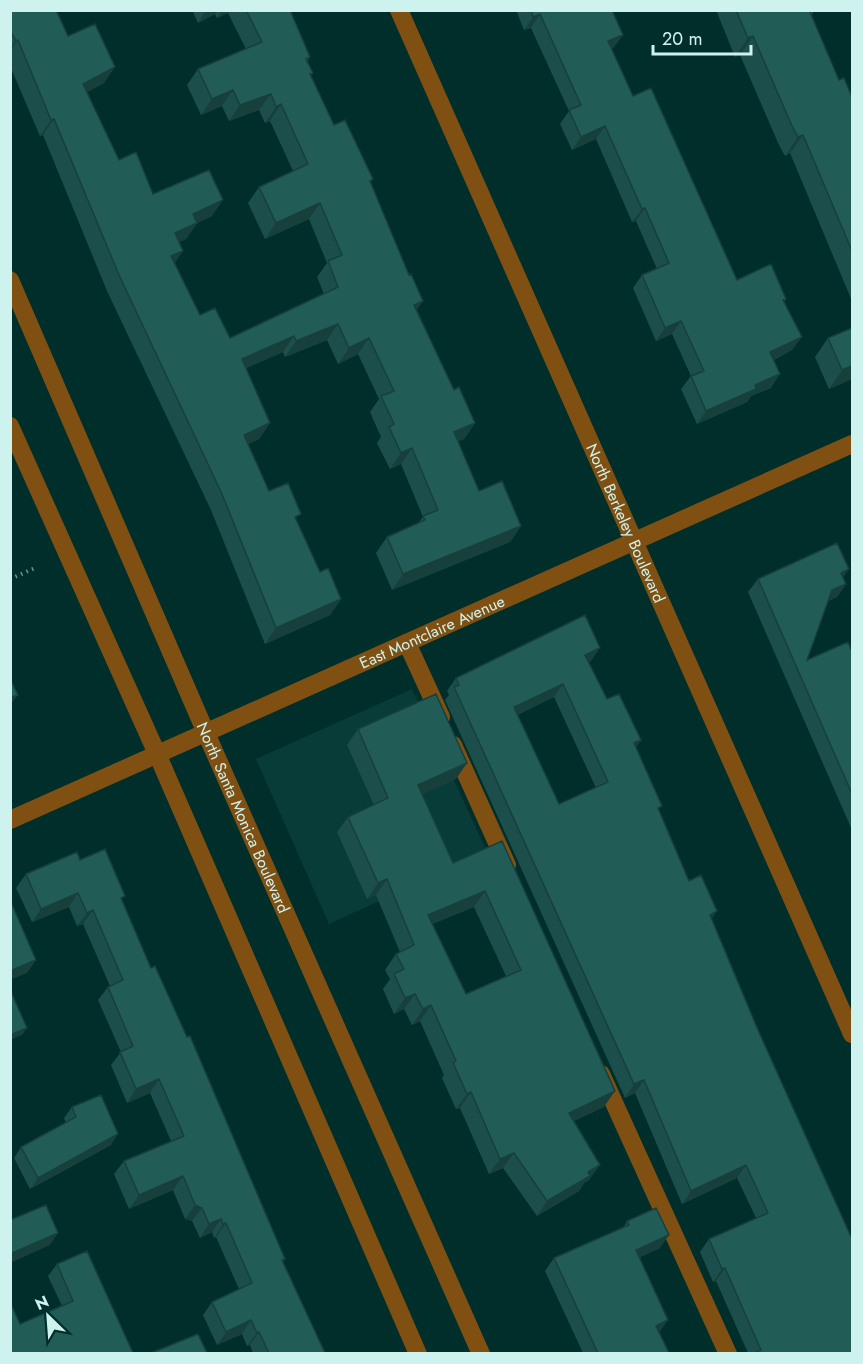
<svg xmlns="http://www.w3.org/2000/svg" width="863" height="1364" viewBox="0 0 863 1364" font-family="Jost,sans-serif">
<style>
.built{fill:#083c39}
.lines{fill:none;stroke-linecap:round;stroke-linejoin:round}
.path{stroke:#6b9491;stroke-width:4;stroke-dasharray:1.5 4.5;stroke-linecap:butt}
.minor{stroke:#7f5012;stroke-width:18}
.wall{fill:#1c4f4b;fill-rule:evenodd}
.shaded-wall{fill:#17403d}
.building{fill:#215c57;stroke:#17403d;stroke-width:1.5;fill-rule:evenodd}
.labels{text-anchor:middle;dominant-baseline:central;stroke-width:6;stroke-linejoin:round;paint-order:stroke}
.street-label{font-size:16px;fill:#cef3ef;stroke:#002e2b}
</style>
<rect width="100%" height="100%" fill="#002e2b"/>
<path class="built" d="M412,689L487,852L329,924L256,759Z"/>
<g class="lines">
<path class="path" d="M10,579L35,568"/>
<g class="minor">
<path id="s1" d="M399,10L852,1034"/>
<path id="s2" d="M10,280L206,733L481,1354"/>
<path d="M10,426L158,756L418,1354"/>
<path d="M407,643L441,717"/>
<path d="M453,745L507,865"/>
<path id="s3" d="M10,820L852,444"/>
<path d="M601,1074L728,1354"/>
</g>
</g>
<path class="wall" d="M10,10L68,36L104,83L87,92L119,160L153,194L212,216L197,223L186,239L179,242L175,263L200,315L230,338L324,294L317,277L327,263L309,219L265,239L248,203L259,187L293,171L270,121L265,123L259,110L229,121L222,106L201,115L187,85L198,69L246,49L228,13L217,18L215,14L198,23L192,10H290L310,57L307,62L313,73L311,75L334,125L373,179L370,183L417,310L454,390L475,423L464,439L458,441L479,491L521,526L510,542L392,590L376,553L387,537L418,523L423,517L401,464L390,469L377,443L381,437L370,412L379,399L358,354L338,364L327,340L285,357L283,352L246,368L270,423L259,439L248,444L269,491L296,520L320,572L341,599L330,615L265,644L211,510L107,291L43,135L40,136L10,66Z
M516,10H612L623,35L613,48L611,49L633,96L737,280L786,299L784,302L792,350L774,360L771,388L751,396L747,402L697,424L681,389L691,376L672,334L656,341L633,288L642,275L657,269L636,221L632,222L596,139L572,150L560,124L569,111L531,28L524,30Z
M716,10H815L811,16L839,80L852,97V301L790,153L785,156L779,145L740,55L735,57Z
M852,328V379L829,389L815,357L828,338Z
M843,577L846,584L837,597L828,601L807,660L852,652V830L748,592L758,579Z
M591,661L589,662L607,699L636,747L659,810L689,881L712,919L852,1353H748L716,1281L713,1282L700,1252L709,1239L756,1218L737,1178L682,1204L635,1093L625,1098L445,700L449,695L447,691L456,678ZM554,697L596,788L559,804L517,715Z
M358,729L456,779L422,794L453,863L502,841L604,1107L574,1121L589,1180L584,1183L579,1191L537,1216L503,1168L489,1174L460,1108L456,1109L442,1078L444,1075L420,1021L412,1025L404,1009L394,1014L383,989L390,979L385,970L396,954L400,952L376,895L367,899L337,832L348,817L374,805L347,745ZM474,907L506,976L466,994L432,924Z
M80,860L122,901L151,968L285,1259L283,1262L325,1353H253L250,1345L247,1346L242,1334L217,1345L203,1315L212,1302L239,1289L216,1237L214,1238L212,1232L200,1238L192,1221L185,1219L173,1190L129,1209L114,1174L124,1161L171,1141L150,1093L127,1103L111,1065L121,1052L98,1000L108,987L110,986L83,924L77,926L69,907L32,922L16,888L26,874Z
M72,1107L111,1145L30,1189L14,1158L21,1147L66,1123L64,1118Z
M627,1221L660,1248L640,1257L660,1333L669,1353H583L545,1271L554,1258L623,1228Z
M57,1264L133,1353L20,1324L62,1306L48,1276Z"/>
<path class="shaded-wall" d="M206,10H218L215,14L198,23Z
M222,10H229L228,13L217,18Z
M540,14L531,28L524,30L533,17Z
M623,35L613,48L598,55L608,41Z
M753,36L740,55L735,57L748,38Z
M18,40L10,50V48L16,41Z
M115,67L104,83L72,100L83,84Z
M233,90L222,106L201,115L212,99Z
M271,94L259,110L229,121L240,105Z
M281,104L270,121L265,123L276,107Z
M54,119L43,135L40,136L51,120Z
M605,126L596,139L572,150L581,137Z
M803,135L790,153L785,156L798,137Z
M223,200L212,216L197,223L186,239L164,249L175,233L193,214Z
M320,203L309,219L265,239L276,223Z
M645,208L636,221L632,222L642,209Z
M183,251L172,267L171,256Z
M423,301L412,317L414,305Z
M681,321L672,334L656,341L665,328Z
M338,324L327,340L285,357L296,341Z
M294,336L283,352L230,375L242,359Z
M802,337L792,350L761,366L770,352Z
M369,338L358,354L338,364L349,348Z
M852,366V379L829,389L842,370Z
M780,374L771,388L751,396L747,402L697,424L706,411L755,385Z
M270,423L259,439L233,451L244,435Z
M475,423L464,439L443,448L454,432Z
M412,448L401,464L390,469L401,453Z
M521,526L510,542L392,590L403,574Z
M849,569L839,583L841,573Z
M846,584L837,597L823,604L832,590Z
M341,599L330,615L265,644L276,628Z
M600,648L591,661L576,668L585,655Z
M563,684L554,697L505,720L514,707Z
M18,695L10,705V698Z
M641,740L632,753L634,743Z
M467,763L456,779L408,801L418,785Z
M387,879L376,895L367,899L378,883Z
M485,891L474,907L417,930L428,915Z
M78,893L69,907L32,922L41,909Z
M93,910L83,924L77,926L87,913Z
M717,911L708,924L710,915Z
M36,960L27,973L10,980V971Z
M415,994L404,1009L394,1014L405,998Z
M431,1005L420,1021L412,1025L423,1009Z
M27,1028L22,1035L10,1040V1035Z
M159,1079L150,1093L127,1103L136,1089Z
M644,1080L635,1093L625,1098L634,1084Z
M615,1091L604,1107L558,1128L569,1113Z
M471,1092L460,1108L456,1109L467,1094Z
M118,1134L111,1145L30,1189L38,1178Z
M514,1153L503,1168L489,1174L500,1159Z
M600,1165L589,1180L584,1183L579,1191L537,1216L547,1201L588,1172Z
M746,1165L737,1178L682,1204L691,1191Z
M183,1176L173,1190L129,1209L139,1195Z
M195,1205L202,1208L192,1221L185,1219Z
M221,1219L212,1232L200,1238L209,1224Z
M226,1223L216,1237L214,1238L223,1224Z
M58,1233L50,1245L10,1263V1254Z
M669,1235L660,1248L627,1263L636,1250Z
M725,1268L716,1281L713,1282L722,1269Z
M251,1320L242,1334L217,1345L226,1332Z
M668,1320L659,1333L656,1326Z
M259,1332L250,1345L247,1346L257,1333Z"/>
<path class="building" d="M10,10H56L68,36L95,24L115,67L83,84L119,160L136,152L153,194L209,170L223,200L193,214L197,223L175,233L183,251L171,256L200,315L215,308L230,338L338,287L328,261L342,255L320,203L276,223L259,187L308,164L281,104L276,107L271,94L240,105L233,90L212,99L198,69L262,42L246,10H290L310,57L306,59L313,73L310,74L334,125L345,120L373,179L370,181L409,275L411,274L423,301L414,305L454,390L459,387L475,423L454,432L479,491L502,481L521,526L403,574L387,537L425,520L423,516L438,510L412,448L401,453L389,427L394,424L381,396L394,391L369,338L349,348L338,324L296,341L294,336L242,359L270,423L244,435L269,491L288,483L301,514L295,517L320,572L328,568L341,599L276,628L222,494L119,275L54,119L51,120L18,40L16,41L10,30Z
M531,10H612L623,35L608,41L633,96L651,88L737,280L771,264L786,299L783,300L802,337L770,352L780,374L755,385L756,389L706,411L691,376L704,371L681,321L665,328L642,275L669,263L645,208L642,209L605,126L581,137L569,110L581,105L540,14L533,17Z
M736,10H815L810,12L839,80L844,78L852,97V251L803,135L798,137L792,126L753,36L748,38Z
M852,328V366L842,370L828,338Z
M837,543L849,569L841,573L846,584L832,590L807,660L848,642L852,652V794L758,579Z
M585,615L600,648L585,655L607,699L619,694L641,740L634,743L662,806L658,808L689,881L701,875L717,911L710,915L758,1030L852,1239V1353H753L761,1350L725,1268L722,1269L709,1239L768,1213L746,1165L691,1191L644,1080L634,1084L454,687L459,685L456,678ZM563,684L608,782L559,804L514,707Z
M10,679L18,695L10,698Z
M436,694L467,763L418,785L453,863L502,841L615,1091L569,1113L600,1165L588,1172L590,1176L547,1201L514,1153L500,1159L471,1092L467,1094L453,1063L456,1061L431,1005L423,1009L415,994L405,998L394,974L404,969L396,954L414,945L387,879L378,883L348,817L388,798L358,729ZM485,891L521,970L466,994L428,915Z
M105,849L125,896L121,898L151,968L155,966L187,1037L190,1036L285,1259L282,1260L325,1353H269L259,1332L257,1333L251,1320L226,1332L212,1302L252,1283L226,1223L223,1224L221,1219L209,1224L202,1208L195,1205L183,1176L139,1195L124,1161L184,1136L159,1079L136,1089L120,1052L133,1046L108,987L123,980L93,910L87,913L78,893L41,909L26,874L77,852L80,860Z
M10,900L36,960L10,971Z
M12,994L27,1028L10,1035V995Z
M101,1095L118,1134L38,1178L21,1147L76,1117L72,1107Z
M46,1205L58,1233L10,1254V1220Z
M656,1208L669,1235L636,1250L668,1320L656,1326L669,1353H598L554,1258L629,1225L627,1221Z
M87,1251L133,1353H10V1302L20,1324L73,1301L57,1264Z
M198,1334L207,1353H151Z"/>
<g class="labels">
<g class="street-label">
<text stroke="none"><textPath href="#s1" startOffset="561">North Berkeley Boulevard</textPath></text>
<text stroke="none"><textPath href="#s3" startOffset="462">East Montclaire Avenue</textPath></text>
<text stroke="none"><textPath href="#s2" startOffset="586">North Santa Monica Boulevard</textPath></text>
</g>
</g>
<rect width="863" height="1364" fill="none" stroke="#cef3ef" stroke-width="24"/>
<g transform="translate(48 1316) rotate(335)" stroke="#002e2b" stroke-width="4.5" paint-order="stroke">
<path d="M0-4.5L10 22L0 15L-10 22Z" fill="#cef3ef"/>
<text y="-9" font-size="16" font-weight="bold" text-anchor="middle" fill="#cef3ef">N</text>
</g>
<path d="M653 45v9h98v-9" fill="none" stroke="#cef3ef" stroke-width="3"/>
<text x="662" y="45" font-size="18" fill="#cef3ef" stroke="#002e2b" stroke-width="4.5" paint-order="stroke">20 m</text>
</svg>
